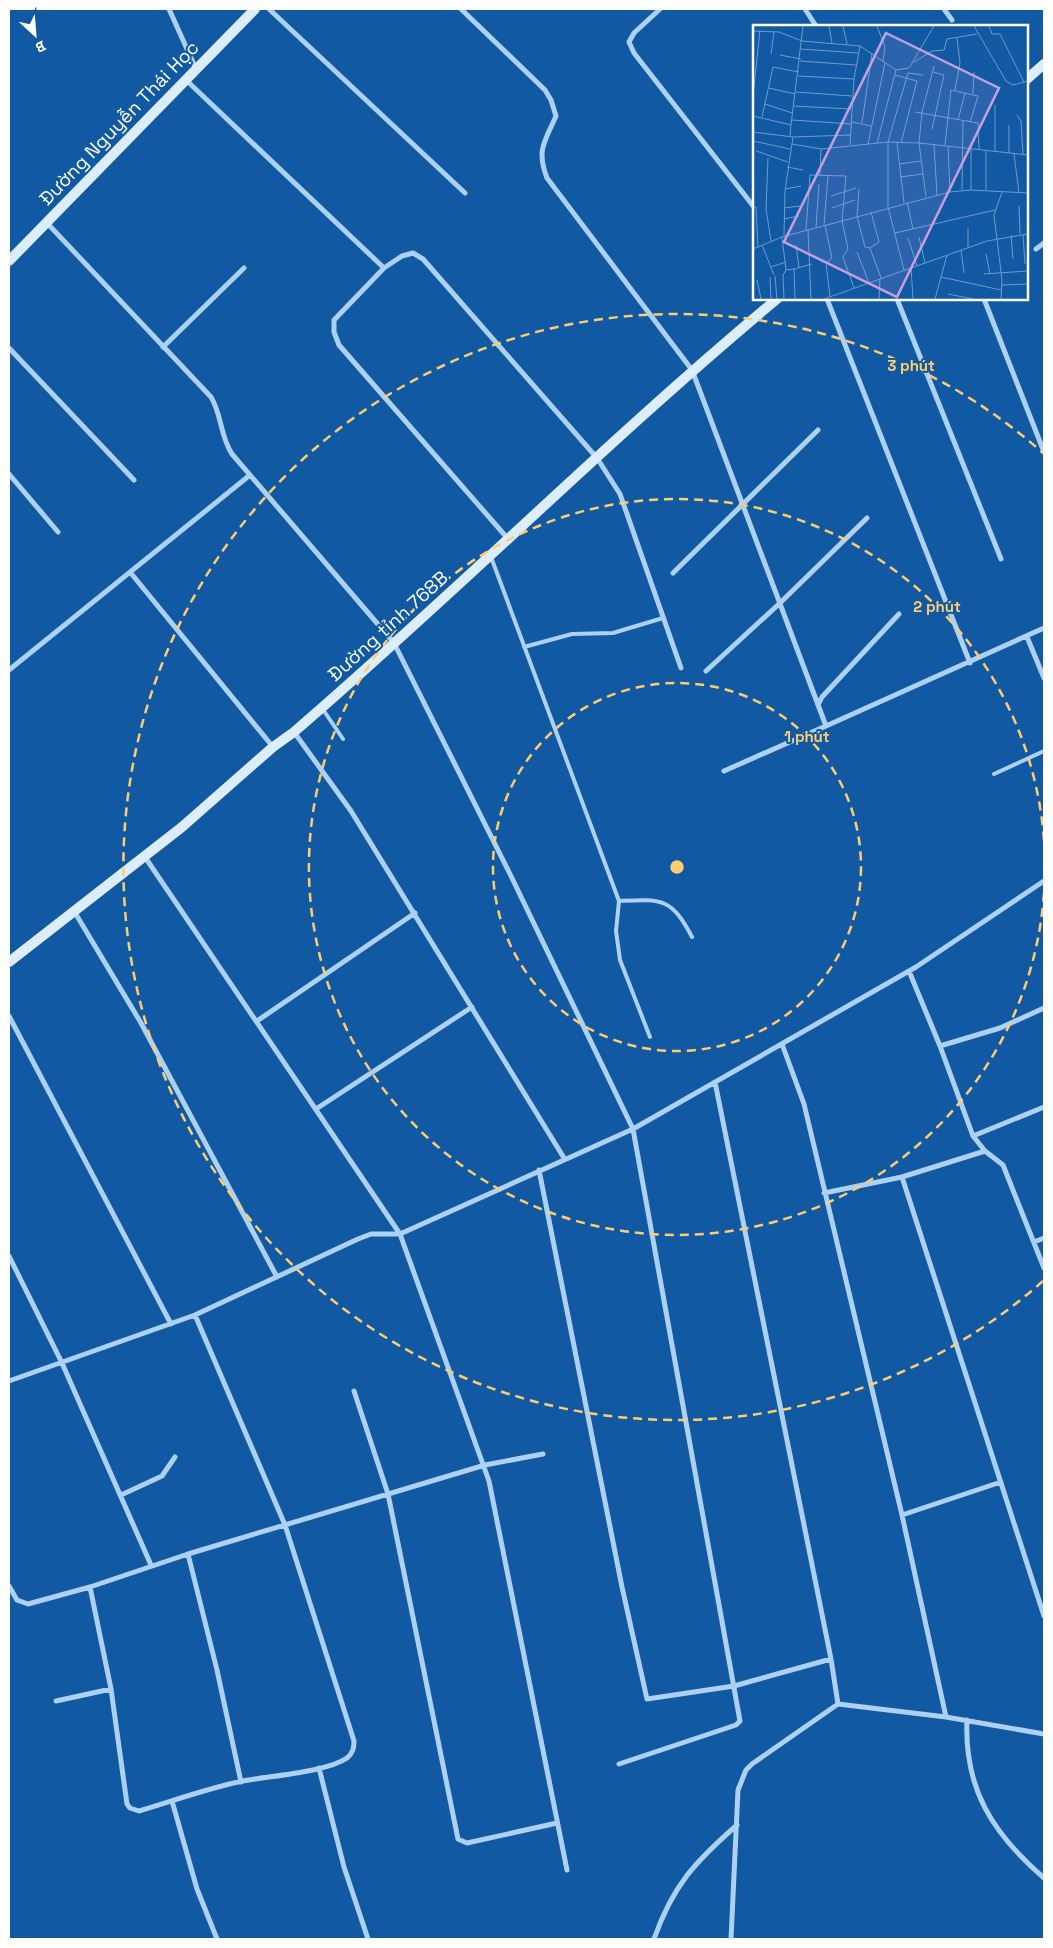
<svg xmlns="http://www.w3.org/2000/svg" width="1053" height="1948" viewBox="0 0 1053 1948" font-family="'Space Grotesk',sans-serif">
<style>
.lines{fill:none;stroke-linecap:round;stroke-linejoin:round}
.lane{stroke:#acd1f5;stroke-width:4}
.street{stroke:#acd1f5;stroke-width:5}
.secondary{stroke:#dcedfe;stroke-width:10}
.ring{fill:none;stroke:#ffcd70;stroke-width:2.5;stroke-dasharray:9 6}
.labels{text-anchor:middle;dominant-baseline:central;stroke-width:4;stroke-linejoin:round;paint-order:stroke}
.street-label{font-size:19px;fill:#fff;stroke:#1159a3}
.inset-road{fill:none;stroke:#709bc8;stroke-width:1}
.view{fill:#c4a0e2;fill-opacity:0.15;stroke:#c4a0e2;stroke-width:2.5}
.inset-edge{fill:none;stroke:#fff;stroke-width:2.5}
.centre{fill:#ffcd70;stroke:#1159a3;stroke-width:2.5}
.ring-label{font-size:15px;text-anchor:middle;font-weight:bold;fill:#ffcd70;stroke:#1159a3;stroke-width:4;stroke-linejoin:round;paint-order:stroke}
</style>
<rect width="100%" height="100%" fill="#1159a3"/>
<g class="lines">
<path class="lane" d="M491,557L619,901L616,931L620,960L650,1037
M524,647L572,634L613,633L663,618
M322,708L343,739
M994,774L1044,751
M619,901C661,899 671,897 692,937"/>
<path class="street" d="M169,9L196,69
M269,9L465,193
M461,9L545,90L551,100L556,116C545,141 536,150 547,178L692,370L826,726L1044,628
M660,9L634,33L629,42L634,53L754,207
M805,9L816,26
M944,9L952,20
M186,80L384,268L334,320V332L339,345L509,540
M47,223L211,397C222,415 220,436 232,454L394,643L511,876L633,1129L740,1721L736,1725L619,1764
M1036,249L1044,243
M384,268L402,256L413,253L423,259L597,458L620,494L681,668
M827,299L970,663
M897,299L1001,559
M984,299L1044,452
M163,347L244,268
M9,348L134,480
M9,474L58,532
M130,572L273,747
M673,573L818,430
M1027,637L1044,678
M9,670L250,475
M706,671L780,603L867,518
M818,705L822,697L899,614
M294,732L351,811L564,1158
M724,771L826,726
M145,857L400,1234L489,1481L567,1870
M74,911L141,1023L277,1277
M909,971L940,1046L973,1136L985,1151L1003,1165L1044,1268
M9,1016L171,1324
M257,1021L415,913
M782,1044L804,1104L902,1515L946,1717
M940,1046L1000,1028L1044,1008
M715,1082L831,1659L838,1704
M316,1109L472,1007
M973,1136L1044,1107
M539,1170L622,1587L647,1699L734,1686L831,1659
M902,1177L1044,1616
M824,1193L902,1177L985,1151
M1034,1242L1044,1238
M9,1256L62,1363L151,1565
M9,1381L195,1315L358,1239L371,1234H400L633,1129L916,967L1044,881
M354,1391L388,1494L458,1839L467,1843L557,1823
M121,1495L162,1476L175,1457
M902,1515L1001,1482
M188,1554L217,1670L241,1782
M9,1586L17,1600L28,1604L90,1587L188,1554L485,1465L543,1454
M90,1587L111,1689L127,1804L130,1808L139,1811C173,1801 208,1788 243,1781C269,1776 327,1772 347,1758C353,1753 354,1748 354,1741L285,1525L195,1315
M56,1701L111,1689
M967,1720C964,1789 993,1834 1044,1878
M319,1768L344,1867L368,1939
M172,1801L197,1889L217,1939
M654,1939C673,1885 695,1862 737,1825
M731,1939L738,1790L746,1770L752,1764L838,1704L946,1717L1044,1734"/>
<path class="secondary" d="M1027,79L1044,64
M9,261L255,9
M9,962L182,827L273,747L294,732C458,591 611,437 777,299"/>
</g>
<g class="ring">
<circle cx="677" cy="867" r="184"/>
<path d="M1044 893A368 368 0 1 1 1044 841"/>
<path d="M1043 1281A553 553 0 1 1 1043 453"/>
</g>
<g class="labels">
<g class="street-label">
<text transform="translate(119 123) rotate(-46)">Đường Nguyễn Thái Học</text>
<text transform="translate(388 626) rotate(-42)">Đường tỉnh 768B</text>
</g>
</g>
<g transform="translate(753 25)">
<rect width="275" height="275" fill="#1159a3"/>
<path class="inset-road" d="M76,1L79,18M90,1L94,19M124,1L132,22L130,36M221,1L253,56L260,60L275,56M236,1L239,9H247L271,57M0,6L26,7L49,16L107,21M48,24L105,28M18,29L21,7M27,30L48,34M47,36L103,40M161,37L179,26L191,25L194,14L224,9M142,50L164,56L148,118M45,51L101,54M16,63L42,69M202,65L207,38L204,13M43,67L99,71M220,69L221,47M0,71L7,5M12,79L39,88M242,80V126M40,81L98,84M162,87L225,98L226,125M264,90L268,96L270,129M0,91L38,100L37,111M9,92L20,42L46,47M39,95L99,99M205,95L212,68M99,97L118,101M109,98L119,28M38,100L50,1M179,104L191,50L180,47M0,107L40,112L98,110M0,116L37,124M124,118L143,45M144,118L151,178M39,119L68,124L135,117L166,118L275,130M115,119L132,38M97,120L101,54L107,21L143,45L156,43L181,1M181,120L184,170M192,120L198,65L225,71L217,97M195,121L197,167M218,123V165M233,125V165M3,126L35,137M256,128V100M261,129L266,168M15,133L13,184L18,216M146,139L168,136M34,142L50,145M67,150L68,124M147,152L170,149M32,164L48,161M106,164L104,191L112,222L117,223M209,165L210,96M78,171L103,163M173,172L166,118L169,87L181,41M154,177L160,204M266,181L267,209M0,182H3L5,222M31,183L47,181M79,183L102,175M118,187L126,217L117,223L128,253M31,194L46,191M71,200L75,150M72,200L79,233L73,238L77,272M63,202L66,159M53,205L57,150L93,151L89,196L95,224L90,232L101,263M55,205L58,274M142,208L242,185M270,209L272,239M258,210L260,234M31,211L32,166L40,112M29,212L33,245L41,244L42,274M166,212L172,238M155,213L164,241M9,220L21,250M43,220L46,243M215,223V203M0,224L29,212L197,167L218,165L275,168M208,225L211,248M104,227L116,258M233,229L237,249M18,242L33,237M158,243L160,274M41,244L59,239M151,245L135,182V117L155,48L170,50M231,249L275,246M22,251L24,274M17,252L18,274M188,252L248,265M4,255L8,274M249,260L275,259M195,269L220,274M31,274L30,250L33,245M71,274L234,216L275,209M126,274L127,254M182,274L194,230M248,274L249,255L241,190L249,167"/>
<path class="view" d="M133,8L246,63L144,272L31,217Z"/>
<rect width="275" height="275" class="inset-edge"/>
</g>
<circle cx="677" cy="867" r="8" class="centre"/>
<g class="ring-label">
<text x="911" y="371">3 phút</text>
<text x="937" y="612">2 phút</text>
<text x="807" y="742">1 phút</text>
</g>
<rect width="1053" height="1948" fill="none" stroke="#ffffff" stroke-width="20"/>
<g transform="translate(35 35) rotate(154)" stroke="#1159a3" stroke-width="4" paint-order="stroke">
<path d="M0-4L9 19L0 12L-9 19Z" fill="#ffffff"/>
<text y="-8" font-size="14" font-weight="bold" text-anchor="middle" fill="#ffffff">B</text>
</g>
</svg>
